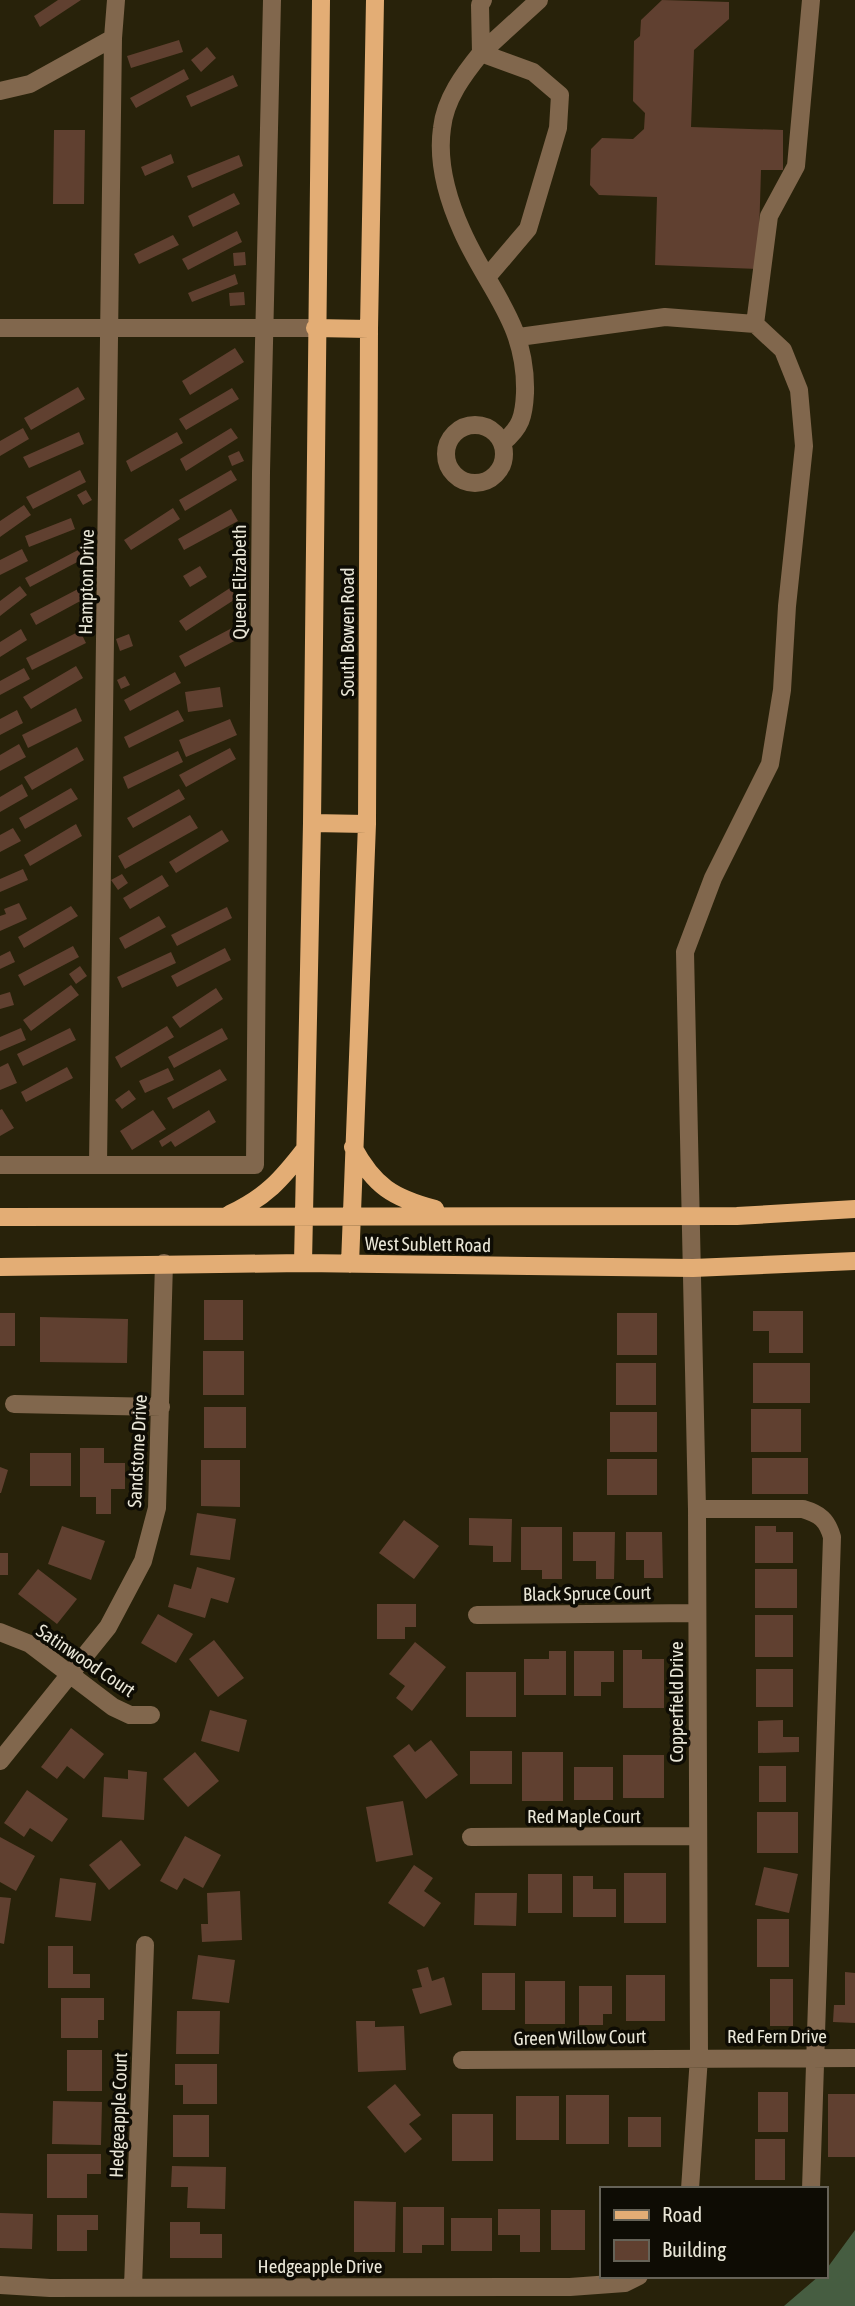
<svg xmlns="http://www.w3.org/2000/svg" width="855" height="2306" viewBox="0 0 855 2306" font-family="'Asap Condensed',sans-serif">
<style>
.forest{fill:#465d41}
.building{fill:#604030}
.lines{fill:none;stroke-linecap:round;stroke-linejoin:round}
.minor{stroke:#81674d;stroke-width:18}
.major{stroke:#e3ad75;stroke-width:18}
.labels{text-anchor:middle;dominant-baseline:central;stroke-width:7;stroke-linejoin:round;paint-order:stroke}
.street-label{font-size:19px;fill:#e9e6d7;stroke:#0e0c04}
</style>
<rect width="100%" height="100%" fill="#28220a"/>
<path class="forest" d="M855,2230V2306H784L819,2276H825V2271Z"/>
<path class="building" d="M58,0H81L40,27L34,16Z
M662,0L729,2V19L694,50L691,127L783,130V170H761L758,269L655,265L657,197L599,195L590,185L591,149L602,138L633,139L644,129L645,113L633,101L634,41L640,36L641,20Z
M179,40L183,52L131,68L127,56Z
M207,47L216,58L201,72L191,60Z
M184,69L189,79L136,108L130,98Z
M233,75L238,86L191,107L186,96Z
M54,130H85L84,204H53Z
M171,154L174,163L145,176L141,167Z
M239,155L243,166L192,188L187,176Z
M234,193L240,204L193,227L188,216Z
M237,231L242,242L188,270L182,259Z
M173,235L179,245L139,264L134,254Z
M245,252L246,265L234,266L233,253Z
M235,274L238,284L192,302L188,293Z
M244,292L245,305L230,306L229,293Z
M235,348L244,362L190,395L182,381Z
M78,387L85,399L31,430L24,418Z
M232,388L239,399L186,430L179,419Z
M23,428L29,439L0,456V441Z
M231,428L238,438L186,471L180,459Z
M79,432L84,444L29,468L23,457Z
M177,432L183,443L131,472L126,461Z
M239,451L244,461L232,466L228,456Z
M80,470L86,482L33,509L26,497Z
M231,470L237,480L185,511L179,500Z
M86,490L92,500L83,505L77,495Z
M24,505L31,515L0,537V521Z
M173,508L180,519L131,550L124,540Z
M231,509L238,521L184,550L178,539Z
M71,518L75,529L29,547L25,536Z
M22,549L28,561L0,575V560Z
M78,550L83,559L30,587L25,578Z
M200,566L207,577L190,587L183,576Z
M20,586L27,595L0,616V601Z
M230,588L237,598L186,631L179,621Z
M78,589L84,599L36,625L30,614Z
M232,628L238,639L185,667L179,656Z
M21,629L27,640L0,657V642Z
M80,631L86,643L32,670L26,658Z
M129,634L133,646L120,651L116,639Z
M76,666L83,678L31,709L23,697Z
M24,668L30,679L0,695V681Z
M175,672L181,683L130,711L124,700Z
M125,676L130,685L121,689L117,680Z
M220,687L223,707L188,712L185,692Z
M76,708L82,721L28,748L22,735Z
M17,710L23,723L0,735V719Z
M178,710L184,721L129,748L124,737Z
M230,719L237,735L186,757L179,740Z
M19,744L26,757L0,771V755Z
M77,747L84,760L32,790L24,777Z
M230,748L236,759L186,787L179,775Z
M178,751L183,762L128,789L123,777Z
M22,784L28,796L0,812V797Z
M71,788L78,799L25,829L19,818Z
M179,789L185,799L133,828L127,818Z
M190,815L198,828L125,869L118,856Z
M76,824L82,836L30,866L24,855Z
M13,828L21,841L0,852V835Z
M222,830L229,841L176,873L169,862Z
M23,869L28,880L0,892V879Z
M122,874L128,883L118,890L111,880Z
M162,875L169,886L130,909L123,898Z
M19,903L27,919L0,931V916L6,914L4,909Z
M71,906L78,916L24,948L18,937Z
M227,907L232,918L177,946L171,935Z
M159,916L166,927L125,949L119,938Z
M73,946L79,957L24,986L18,975Z
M225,948L231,960L177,987L171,976Z
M10,951L15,962L0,969V956Z
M171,952L176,963L122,988L117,977Z
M80,966L87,976L76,984L69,974Z
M71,985L79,995L31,1031L23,1020Z
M216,988L223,999L180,1028L172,1017Z
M10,992L14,1005L0,1009V995Z
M167,1026L174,1037L121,1068L115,1057Z
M21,1028L26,1040L0,1051V1037Z
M70,1028L76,1040L23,1066L17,1054Z
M222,1028L228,1039L174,1068L168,1057Z
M8,1063L17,1083L0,1090V1067Z
M67,1067L73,1078L26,1102L21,1092Z
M168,1068L174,1080L145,1093L139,1081Z
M220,1069L227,1080L173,1109L167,1098Z
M129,1090L136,1099L122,1109L115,1100Z
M2,1109L14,1128L0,1136V1110Z
M153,1110L166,1129L132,1150L120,1131Z
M209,1110L216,1122L175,1147L171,1141L162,1147L159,1141Z
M204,1300H243V1340H204Z
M753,1311H803V1353H769V1331H753Z
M0,1313H15V1346H0Z
M617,1313H657V1355H617Z
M40,1317L128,1319L127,1363L40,1362Z
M203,1351H244V1395H203Z
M616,1363H656V1405H616Z
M753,1363H810V1403H753Z
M204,1407H246V1448H204Z
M751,1409H801V1452H751Z
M610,1412H657V1452H610Z
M80,1448H104V1463H125V1489H111V1514H96V1497H80Z
M30,1453H71V1486H30Z
M752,1458H808V1494H752Z
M607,1459H657V1495H607Z
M201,1460H240V1507L201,1506Z
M0,1467L8,1470L1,1493H0Z
M197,1513L236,1519L230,1560L190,1555Z
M469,1518L512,1519L511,1562H493V1546L469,1545Z
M404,1520L439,1546L414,1579L379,1553Z
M62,1526L105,1541L91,1580L48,1564Z
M755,1526H776V1532H793V1563H755Z
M521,1527H562V1579H542V1570H521Z
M573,1532H615L614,1579H596V1561H573Z
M626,1532H662L663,1578H644V1560H626Z
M0,1553H8V1575H0Z
M197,1567L235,1578L228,1603L211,1598L205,1618L168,1607L174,1584L191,1589Z
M38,1569L77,1599L57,1624L18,1594Z
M755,1569H797V1608H755Z
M377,1604H416V1627H405V1639H377Z
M158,1614L193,1634L176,1663L141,1643Z
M755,1615H793V1657H755Z
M214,1640L244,1678L218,1697L189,1659Z
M415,1642L446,1667L412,1711L396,1698L405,1686L389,1674Z
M623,1650H642V1659H664V1708H623Z
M549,1651H566V1695H524V1659H549Z
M574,1651H614V1682H601V1696H574Z
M756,1669H793V1707H756Z
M466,1672H516V1717H466Z
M210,1710L247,1720L239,1752L201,1741Z
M783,1720V1737H799V1752L758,1753V1721Z
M71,1728L104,1754L84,1779L67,1766L57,1779L41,1767Z
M431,1740L458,1775L426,1799L393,1756L409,1744L415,1752Z
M470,1751H512V1784H470Z
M195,1752L219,1781L188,1807L163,1779Z
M522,1752H563V1801H522Z
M623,1755H664V1798H623Z
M759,1766H786V1802H759Z
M574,1767H613V1800H574Z
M128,1770L147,1772L144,1820L102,1817L104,1777L128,1779Z
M27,1790L68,1819L52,1842L30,1828L24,1837L4,1823Z
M403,1801L413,1855L376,1862L366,1807Z
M757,1812H798V1853H757Z
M185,1836L221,1855L203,1888L184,1878L177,1890L160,1881Z
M0,1837L35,1856L16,1891L0,1882Z
M121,1840L141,1865L109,1890L89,1865Z
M414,1865L433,1878L424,1891L441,1903L424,1927L388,1903Z
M764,1867L798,1874L789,1913L755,1905Z
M624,1873H666V1923H624Z
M528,1874H562V1913H528Z
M573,1876H593V1889H616V1917H573Z
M60,1878L96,1883L91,1921L55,1917Z
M240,1891L242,1940L202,1942L201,1924H208L207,1893Z
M475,1893H517L516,1926L474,1925Z
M0,1897L11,1898L4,1944L0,1943Z
M757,1919H789V1967H757Z
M48,1946H73V1974H90V1988H48Z
M198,1955L235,1960L229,2003L192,1999Z
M428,1967L432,1981L444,1977L452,2005L420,2014L412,1989L422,1987L417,1970Z
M845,1972L855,1973V2023L833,2022L834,2005H845Z
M482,1973H515V2010H482Z
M626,1975H665V2021H626Z
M770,1979H793V2026H770Z
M525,1981H565V2024H525Z
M579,1986H612V2014H603V2025H579Z
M61,1998H104V2020H98V2038H61Z
M177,2011H220L219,2054H176Z
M356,2021H375V2027L404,2026L406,2070L358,2072Z
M67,2050H102V2091H67Z
M175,2064H217V2104H183V2085H175Z
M395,2084L421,2115L409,2124L422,2139L405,2153L367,2107Z
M758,2092H788V2132H758Z
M828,2094H855V2157H828Z
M566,2095H609V2144H566Z
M516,2096H559V2140H516Z
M53,2101L102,2102L101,2145L52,2144Z
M452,2114H493V2161H452Z
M173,2115H209V2157H173Z
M628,2117H661V2147H628Z
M755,2139H785V2180H755Z
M47,2154H101V2174H87V2198H47Z
M172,2166L226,2167L225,2209L187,2208L188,2187H171Z
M354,2201L396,2202L395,2252H354Z
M403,2207H444V2245H422V2253H403Z
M498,2209H540V2252H520V2235H498Z
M551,2210H585V2250H551Z
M0,2213L33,2214L32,2249L0,2248Z
M57,2215H98V2230H87V2251H57Z
M451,2218H492V2251H451Z
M170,2222H200V2234H222V2258H170Z"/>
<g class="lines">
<path class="minor" d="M483,0L480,5L481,53C464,74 445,99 442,128C437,163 448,200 462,231C488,290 527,323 525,393C524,416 521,428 502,443
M0,91L30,84L113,38
M488,276L528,229L558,128L560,95L533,72L481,53L539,0
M755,324L769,216L796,166L811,0
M0,328H315
M519,337L665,317L755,324L783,350L799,390L804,446L787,606L782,690L770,764L713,878L685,952L697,1509L699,2057L690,2189
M446 454a29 29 0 1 1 58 0a29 29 0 1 1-58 0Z
M0,1165H255L261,472L272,0
M98,1165L113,38L116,0
M14,1404L161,1407
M697,1509H803C820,1514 827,1520 832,1537L811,2189
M477,1615L697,1613
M0,1632L30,1644L113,1707L130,1715H151
M0,1761L108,1627L143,1561L157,1508L164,1263
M471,1837L698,1836
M462,2060L855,2058
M0,2285L50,2288L570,2287L625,2283L639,2276
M133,2287L145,1945"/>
<path class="major" d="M315,328L369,329
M312,823L367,824
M353,1147C374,1186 393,1198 435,1209
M230,1214C266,1197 281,1180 305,1149
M0,1217L737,1216L855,1209
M303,1263L312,823L321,0
M350,1264L367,824L369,329L375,0
M0,1267L303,1263L693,1268L855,1261"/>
</g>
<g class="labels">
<g class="street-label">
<text transform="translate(86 582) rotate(-89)">Hampton Drive</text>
<text transform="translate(239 582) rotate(-90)">Queen Elizabeth</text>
<text transform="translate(347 632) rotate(-90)">South Bowen Road</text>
<text transform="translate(428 1244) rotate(1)">West Sublett Road</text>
<text transform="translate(137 1451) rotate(-87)">Sandstone Drive</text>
<text transform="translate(587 1593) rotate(-1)">Black Spruce Court</text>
<text transform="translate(86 1660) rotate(34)">Satinwood Court</text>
<text transform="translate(676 1702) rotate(-90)">Copperfield Drive</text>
<text x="584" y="1816">Red Maple Court</text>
<text x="777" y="2036">Red Fern Drive</text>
<text transform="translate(580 2037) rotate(-1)">Green Willow Court</text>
<text transform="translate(118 2115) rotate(-88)">Hedgeapple Court</text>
<text x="320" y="2266">Hedgeapple Drive</text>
</g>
</g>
<rect x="600" y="2187" width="228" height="91" fill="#0e0c04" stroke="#666358" stroke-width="2"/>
<rect x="614" y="2210" width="35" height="10" fill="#e3ad75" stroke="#666358" stroke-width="2"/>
<text x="662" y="2222" font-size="21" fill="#e9e6d7">Road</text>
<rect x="614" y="2240" width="35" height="21" fill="#604030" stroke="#666358" stroke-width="2"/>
<text x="662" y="2257" font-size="21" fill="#e9e6d7">Building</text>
</svg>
